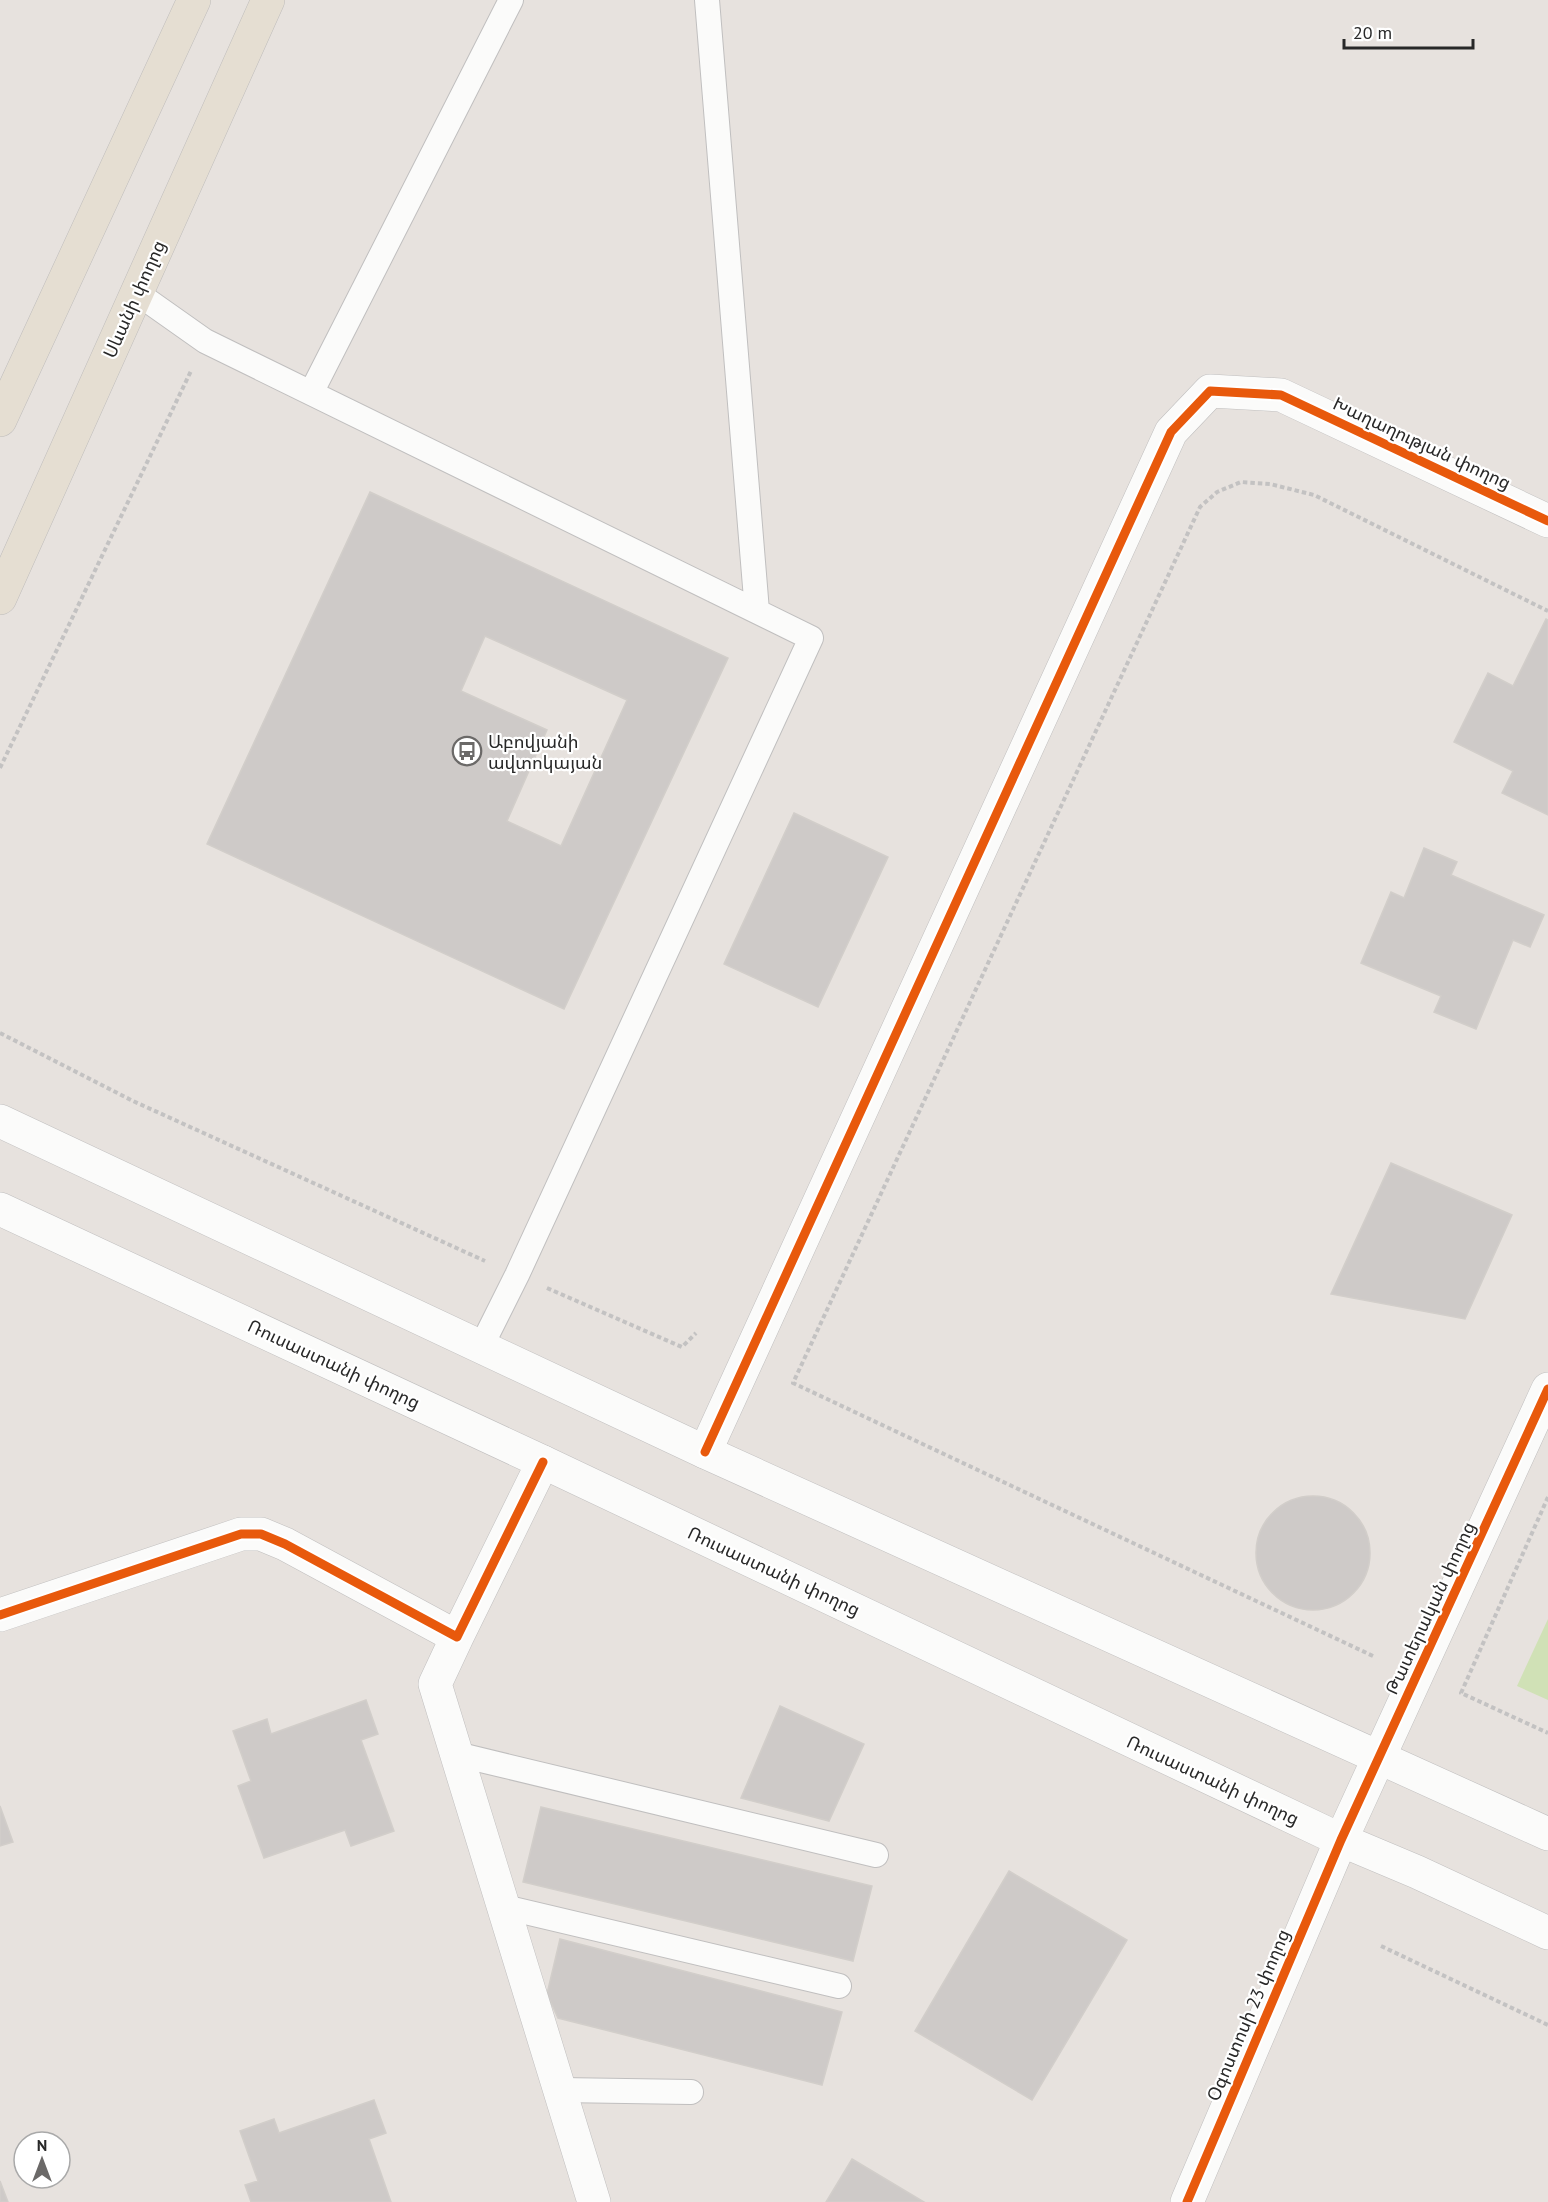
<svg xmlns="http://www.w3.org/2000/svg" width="1548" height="2202" viewBox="0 0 1548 2202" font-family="'PT Sans','Noto Sans Armenian',sans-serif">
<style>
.green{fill:#d0e1b6}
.building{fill:#cecac8;stroke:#d2ceca;stroke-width:1.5;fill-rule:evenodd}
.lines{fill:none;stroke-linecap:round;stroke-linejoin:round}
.lane-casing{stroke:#c0bfbf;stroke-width:26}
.street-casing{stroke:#c0bfbf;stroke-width:34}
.secondary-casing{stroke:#c0bfbf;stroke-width:34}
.primary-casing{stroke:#bfbdbc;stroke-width:34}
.path{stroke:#c3c2c2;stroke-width:4;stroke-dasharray:4.5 3;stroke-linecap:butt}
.lane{stroke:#fbfbfa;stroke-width:24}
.street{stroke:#fbfbfa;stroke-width:33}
.secondary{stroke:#fbfbfa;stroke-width:33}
.primary{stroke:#e5ded2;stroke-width:33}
.cycleway-casing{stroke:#fff;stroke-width:13}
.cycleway{stroke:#e8590c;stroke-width:9}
.labels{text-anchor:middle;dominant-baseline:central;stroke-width:4.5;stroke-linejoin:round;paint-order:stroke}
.street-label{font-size:18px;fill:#282828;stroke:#fff}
.poi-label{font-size:18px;fill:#282828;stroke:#fff;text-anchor:start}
</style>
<rect width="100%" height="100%" fill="#e7e2de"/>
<path class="green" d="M1548,1619V1700L1517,1686Z"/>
<path class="building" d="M370,492L728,658L564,1009L207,844ZM485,636L627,700L561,846L507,821L547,730L461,691Z
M1546,619L1548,620V815L1502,793L1513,771L1454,742L1488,673L1513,686Z
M794,813L888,857L818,1007L724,964Z
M1424,848L1457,862L1451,875L1544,915L1530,947L1513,940L1476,1029L1434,1012L1441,996L1361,963L1391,892L1404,898Z
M1391,1163L1512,1215L1465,1319L1331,1294Z
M1256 1553a57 57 0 1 1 114 0a57 57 0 1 1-114 0Z
M366,1700L378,1734L361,1740L394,1831L351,1846L345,1830L264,1858L238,1786L251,1781L233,1731L267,1719L271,1734Z
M780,1706L864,1744L829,1821L741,1798Z
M0,1806L13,1842L0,1846Z
M541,1807L872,1886L853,1961L523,1882Z
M1009,1871L1127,1940L1032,2100L915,2031Z
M560,1939L842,2012L822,2085L558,2018L547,1994Z
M374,2100L386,2133L369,2139L391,2202H251L245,2185L258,2181L240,2131L274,2119L279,2133Z
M852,2159L924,2202H826Z
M0,2181L8,2202H0Z"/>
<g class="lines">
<g class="lane-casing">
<path id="lane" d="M707,0L757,611
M137,293L205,341L811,638L517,1275L481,1347
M311,393L511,0
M456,1754L876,1855
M504,1907L839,1986
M560,2090L691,2092"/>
</g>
<g class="street-casing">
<path id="street" d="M705,1452L1171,432L1210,391L1281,395L1548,521
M0,1615L241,1534H261L285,1544L457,1637L543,1462
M457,1637L435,1684L594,2202
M1341,1840L1548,1389"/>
</g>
<g class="secondary-casing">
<path id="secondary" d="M0,1121L705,1452L1548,1834
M0,1209L543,1462L1341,1840L1417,1872L1548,1933
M1187,2202L1341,1840"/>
</g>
<g class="primary-casing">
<path id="primary" d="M0,420L194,0
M0,598L268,0"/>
</g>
<path class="path" d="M0,768L191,371
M0,1033L133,1101L485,1261
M547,1288L682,1347L696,1333
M1548,1497L1461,1693L1548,1733
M1373,1656L793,1383L1200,507L1217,492L1241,482L1270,484L1314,495L1548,611
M1381,1946L1548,2025"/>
<use href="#lane" class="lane"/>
<use href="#street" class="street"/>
<use href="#secondary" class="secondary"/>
<use href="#primary" class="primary"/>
<g class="cycleway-casing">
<path id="cycleway" d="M705,1452L1171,432L1210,391L1281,395L1548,521
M0,1615L241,1534H261L285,1544L457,1637L543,1462
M1187,2202L1341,1840L1548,1389"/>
</g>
<use href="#cycleway" class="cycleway"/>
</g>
<defs>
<g id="bus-ring" transform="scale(1.5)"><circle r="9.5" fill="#fff" stroke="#6b6968" stroke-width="1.5"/><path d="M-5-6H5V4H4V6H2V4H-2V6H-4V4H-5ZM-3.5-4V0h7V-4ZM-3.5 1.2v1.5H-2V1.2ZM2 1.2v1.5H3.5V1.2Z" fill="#6b6968"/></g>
</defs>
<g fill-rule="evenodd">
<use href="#bus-ring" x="467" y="751"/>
</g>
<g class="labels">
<g class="street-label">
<text transform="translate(134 299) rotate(-66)">Սևանի փողոց</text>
<text transform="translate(1422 443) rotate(25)">Խաղաղության փողոց</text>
<text transform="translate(334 1364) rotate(25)">Ռուսաստանի փողոց</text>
<text transform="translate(774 1571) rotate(25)">Ռուսաստանի փողոց</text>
<text transform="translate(1430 1608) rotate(-65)">Թատերական փողոց</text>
<text transform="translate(1213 1780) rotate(25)">Ռուսաստանի փողոց</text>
<text transform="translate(1248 2015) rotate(-67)">Օգոստոսի 23 փողոց</text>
</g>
<g class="poi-label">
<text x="488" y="741">Աբովյանի<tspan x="488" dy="21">ավտոկայան</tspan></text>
</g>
</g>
<g transform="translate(42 2160)"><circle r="28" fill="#ffffff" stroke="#a9a9a9" stroke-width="1.5"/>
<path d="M0-4.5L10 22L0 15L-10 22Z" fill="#6b6968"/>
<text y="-9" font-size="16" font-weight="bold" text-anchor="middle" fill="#282828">N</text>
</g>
<path d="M1344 39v9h129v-9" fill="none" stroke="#282828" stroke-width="3"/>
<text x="1353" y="39" font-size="18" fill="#282828" stroke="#ffffff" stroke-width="4.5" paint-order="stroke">20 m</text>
</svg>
